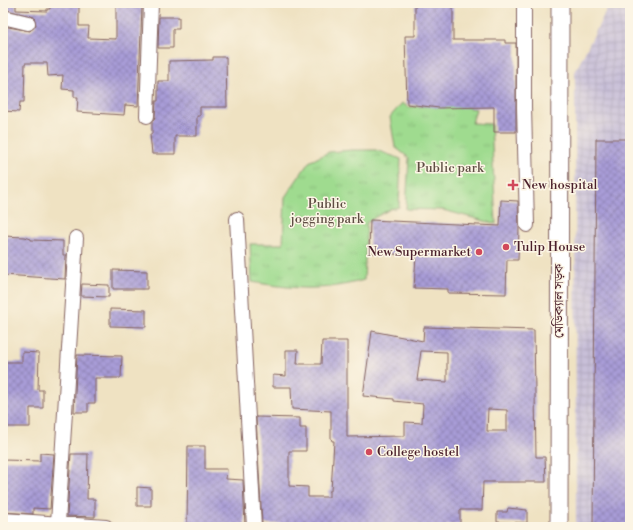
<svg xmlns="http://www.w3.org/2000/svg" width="633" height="530" viewBox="0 0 633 530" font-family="'Libre Bodoni','Noto Serif Bengali',serif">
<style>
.industrial{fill:url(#industrial-grid)}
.park{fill:url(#park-tufts);stroke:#747d5d}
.building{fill:url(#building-cross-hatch);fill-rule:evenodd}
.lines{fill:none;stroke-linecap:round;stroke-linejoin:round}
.minor-casing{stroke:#846360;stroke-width:16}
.major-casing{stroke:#846360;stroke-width:19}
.minor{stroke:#fff;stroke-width:14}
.major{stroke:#fff;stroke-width:17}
.poi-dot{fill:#d1495b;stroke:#fcf5e5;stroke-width:1.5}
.labels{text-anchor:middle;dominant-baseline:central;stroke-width:3;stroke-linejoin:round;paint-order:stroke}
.park-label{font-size:13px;fill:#5f4e44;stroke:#fcf5e5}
.poi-label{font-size:13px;fill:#4a1f2b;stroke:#fcf5e5;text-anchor:start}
.street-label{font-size:13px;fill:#4a1f2b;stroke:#fcf5e5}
</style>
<defs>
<pattern id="industrial-grid" width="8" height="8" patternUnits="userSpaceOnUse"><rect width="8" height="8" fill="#c8bfd8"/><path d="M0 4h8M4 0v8" fill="none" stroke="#ada4ba"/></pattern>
<pattern id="park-tufts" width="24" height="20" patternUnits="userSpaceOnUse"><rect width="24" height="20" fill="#9fdb8f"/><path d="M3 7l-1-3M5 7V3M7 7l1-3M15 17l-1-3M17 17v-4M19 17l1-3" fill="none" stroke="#8abc7c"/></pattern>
<pattern id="building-cross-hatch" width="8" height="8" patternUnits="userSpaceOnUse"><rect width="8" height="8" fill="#a89cd7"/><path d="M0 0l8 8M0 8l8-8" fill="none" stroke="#8b7faf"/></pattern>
</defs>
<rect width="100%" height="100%" fill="#fcf5e5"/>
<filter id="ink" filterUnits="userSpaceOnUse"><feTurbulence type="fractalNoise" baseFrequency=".025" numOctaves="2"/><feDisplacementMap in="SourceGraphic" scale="8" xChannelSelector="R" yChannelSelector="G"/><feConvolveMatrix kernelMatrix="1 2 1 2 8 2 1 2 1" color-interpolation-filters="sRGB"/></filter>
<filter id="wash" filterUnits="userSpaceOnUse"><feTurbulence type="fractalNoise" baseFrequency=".012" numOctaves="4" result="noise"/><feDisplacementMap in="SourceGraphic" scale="16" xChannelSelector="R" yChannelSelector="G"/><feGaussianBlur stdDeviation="0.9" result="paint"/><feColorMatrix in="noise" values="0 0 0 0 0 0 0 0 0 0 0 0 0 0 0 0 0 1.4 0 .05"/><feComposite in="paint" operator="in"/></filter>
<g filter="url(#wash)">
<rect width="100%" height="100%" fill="#efe2c2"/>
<path class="industrial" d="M610,3H630V527H576L575,72Z"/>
<path class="park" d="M402,103L408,107L453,105L476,109L472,123L491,124L496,224L443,210L406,209L409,158L395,147L390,117Z
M352,150H376L401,159L399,207L390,209L367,222L364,280C322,292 294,289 252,282L250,244H283L285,197L309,162L329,152Z"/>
<g id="blocks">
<path class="building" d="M3,3H16V10L47,11V9H50V3H79V26H89L88,38L116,39V5L142,6L138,106L125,105L124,115L77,112L78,97H74V90L62,89L63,75L48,76L47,63H25L24,102H20L19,112L3,111V26L30,31L36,25L34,17L3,9Z
M415,3H453V40H505V43H516V132H494V107L439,108L407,104L405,36H415Z
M159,17H179V29H173V48H158Z
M213,57H226L227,107H200V116H197V136H175V154H152L150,134H152V122L155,117L156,101H158V81H169V61L213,60Z
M596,139H630V527H593Z
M501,200L518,201L519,228L518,260H507L506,294L448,293V289L414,288L416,255L369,253L370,220L500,226Z
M3,236L25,237L31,239V240L63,241V255H66L65,279L3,275Z
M113,270L147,271V289H113Z
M82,284L109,285V297L81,296Z
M110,309L146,310V327L110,326Z
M424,327L534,330L536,457H545L546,482H483L482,510H460V525H447V527H289V524H262L256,417L300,418V428H306V451H289V486L308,487V497H329V491H331L334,441H332L331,438V411L292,409L291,387H273V375L286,376V350H298L297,364H321L322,341H347V437L405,436V422L422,423L423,404L394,401V399L363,396L372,331L423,341ZM421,351L447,352V382L417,380ZM488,409L507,410V431H487Z
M22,352L39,353L38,390H43V408H30V427H3V362H22Z
M77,355L122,356L121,378H95V403H88V412H74Z
M188,446H205V469H227L226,479L243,480L245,527L187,525Z
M40,453L54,454L50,509L33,508V514L3,512V460L40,461Z
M71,454H88L87,499H95V517L67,516Z
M137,487L151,488V506H137Z
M508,508L527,510V523L497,522V512H507Z"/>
</g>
</g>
<g filter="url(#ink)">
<use href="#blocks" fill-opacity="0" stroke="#846360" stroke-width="1"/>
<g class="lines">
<g class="minor-casing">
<path id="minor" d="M524,3V107L527,225
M3,17L28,23
M147,116L151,3
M237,219L254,527
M3,520L106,527
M67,527L58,523L76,238"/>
</g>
<g class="major-casing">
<path id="major" d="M559,527L560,3"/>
</g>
<use href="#minor" class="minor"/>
<use href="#major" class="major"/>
</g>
</g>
<g class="poi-dot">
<path d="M511 179h4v4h4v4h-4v4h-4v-4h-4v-4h4z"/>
<circle cx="506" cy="247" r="4"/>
<circle cx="479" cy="252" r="4"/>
<circle cx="369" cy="452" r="4"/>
</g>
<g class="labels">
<g class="park-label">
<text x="450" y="168">Public park</text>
<text x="327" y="204">Public<tspan x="327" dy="15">jogging park</tspan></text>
</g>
<g class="poi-label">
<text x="522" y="185">New hospital</text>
<text x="514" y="247">Tulip House</text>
<text x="471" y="252" text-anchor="end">New Supermarket</text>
<text x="377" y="452">College hostel</text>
</g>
<g class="street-label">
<text transform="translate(559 301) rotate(-90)">মেডিক্যাল সড়ক</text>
</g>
</g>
<rect width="633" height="530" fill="none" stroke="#fcf5e5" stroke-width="16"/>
</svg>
